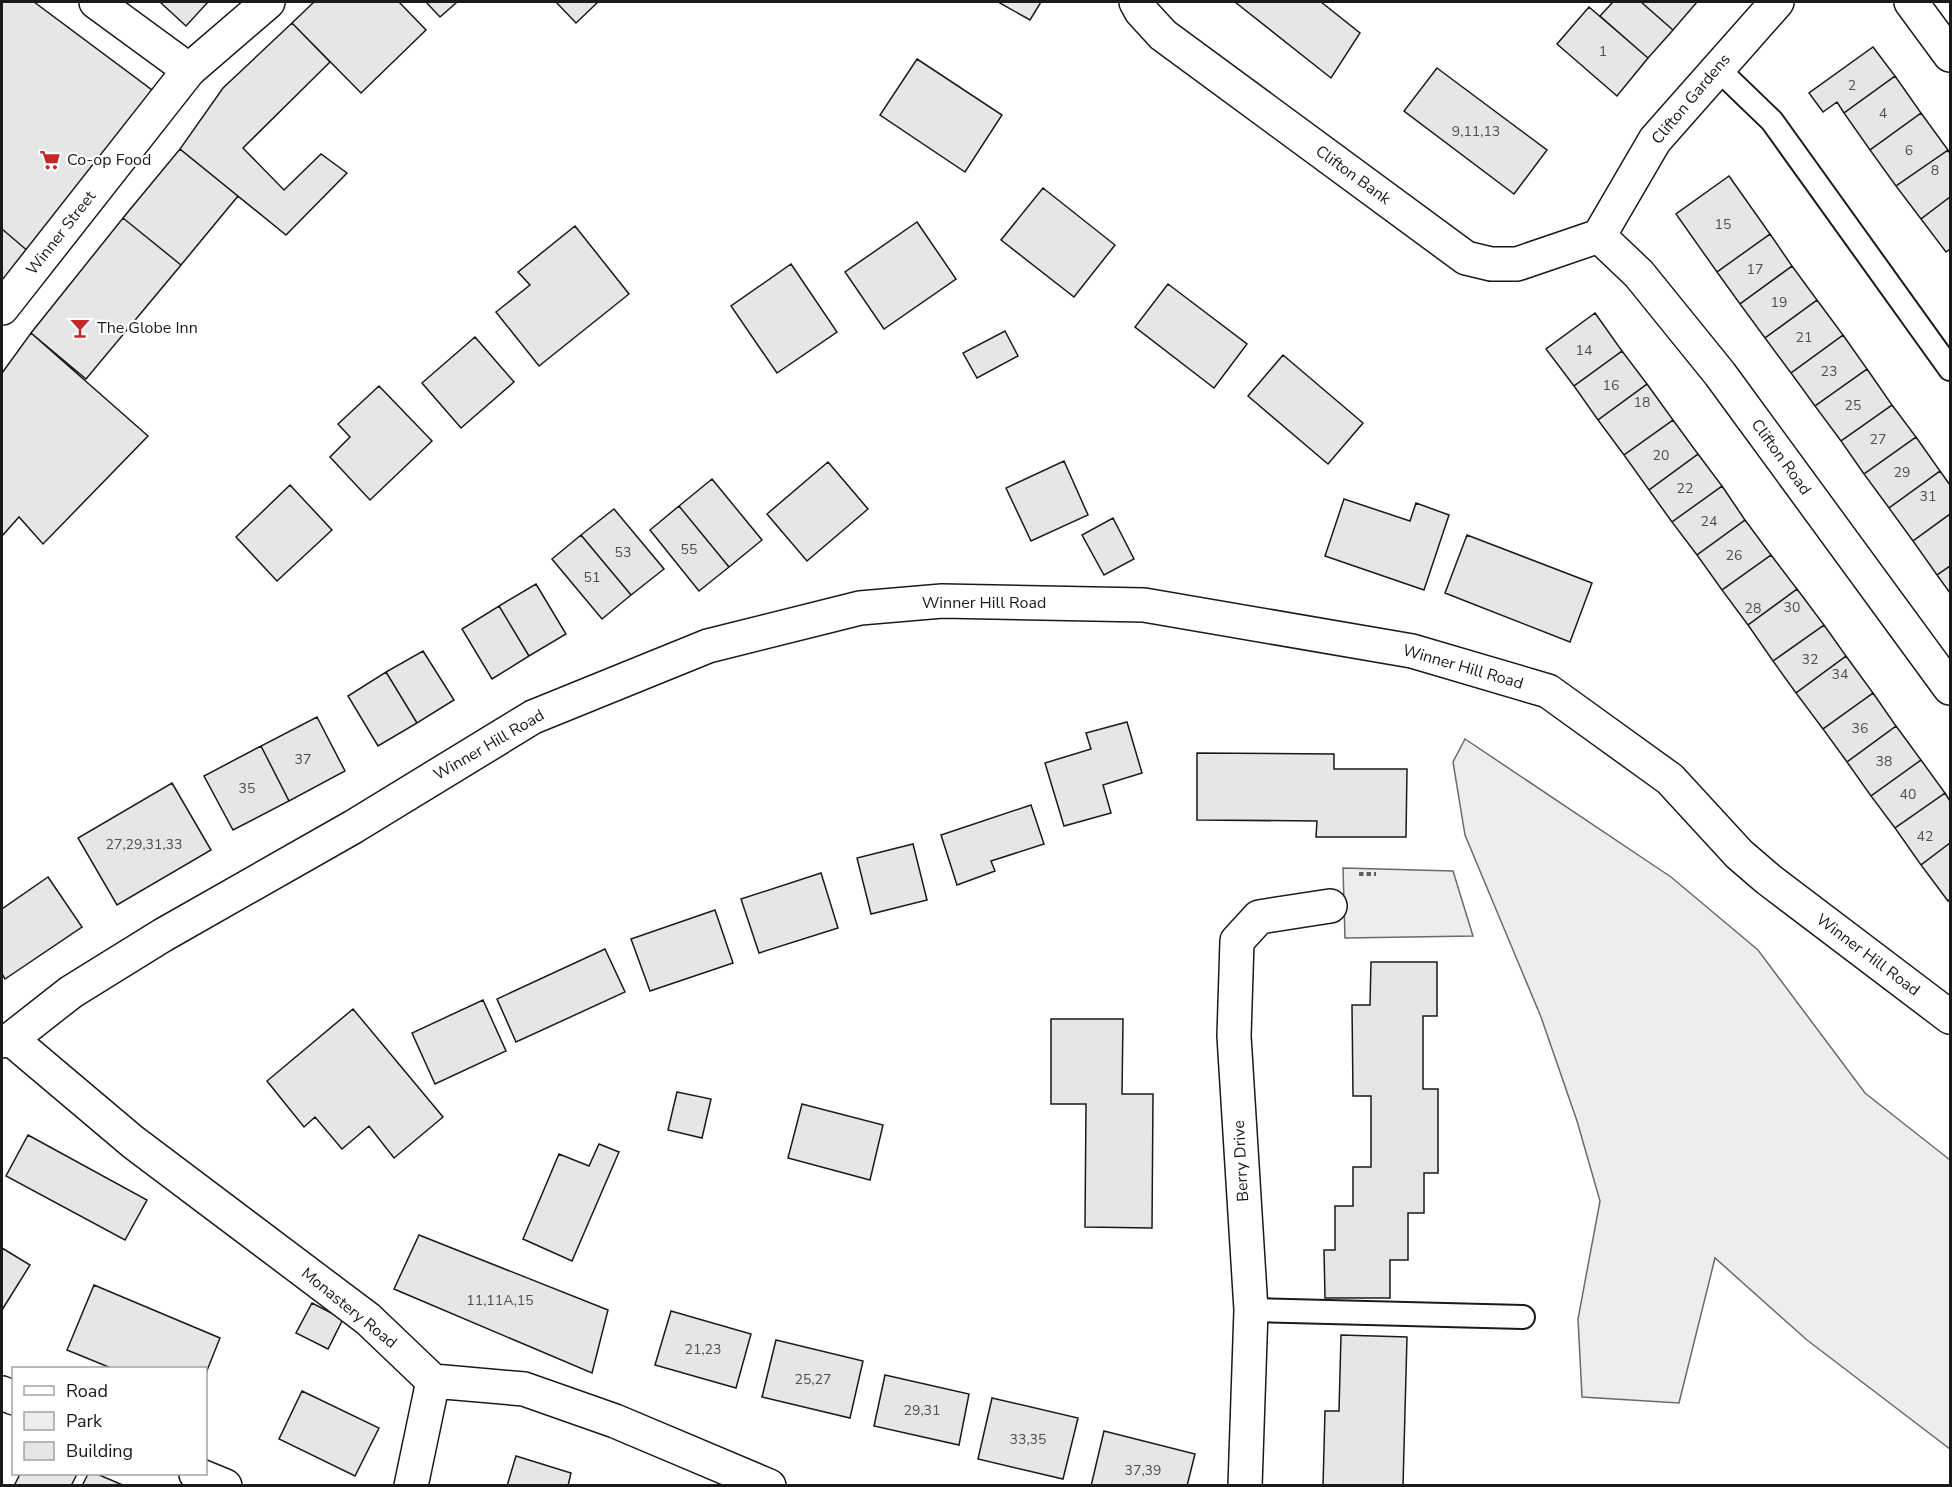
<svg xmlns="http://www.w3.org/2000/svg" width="1952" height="1487" viewBox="0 0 1952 1487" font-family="'Nunito Sans',sans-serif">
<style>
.green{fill:#ededed;stroke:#6a6a6a;stroke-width:1.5}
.building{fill:#e6e6e6;stroke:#1a1a1a;stroke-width:1.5}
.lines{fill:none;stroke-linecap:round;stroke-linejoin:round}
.service-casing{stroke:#1a1a1a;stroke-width:26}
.minor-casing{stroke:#1a1a1a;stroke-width:36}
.tertiary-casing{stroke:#1a1a1a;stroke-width:36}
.path{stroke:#5f5f5f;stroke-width:4;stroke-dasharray:4.5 3;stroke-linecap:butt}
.service{stroke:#fff;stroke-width:22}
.minor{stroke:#fff;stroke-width:33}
.tertiary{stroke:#fff;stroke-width:33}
.labels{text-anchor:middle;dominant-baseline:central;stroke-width:4.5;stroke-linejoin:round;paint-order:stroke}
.number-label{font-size:14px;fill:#4d4d4d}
.street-label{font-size:16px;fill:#1a1a1a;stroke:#fff}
.poi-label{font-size:16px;fill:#1a1a1a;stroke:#fff;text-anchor:start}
</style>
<rect width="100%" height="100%" fill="#fff"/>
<path class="green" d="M1465,739L1671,877L1758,950L1865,1093L1950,1160V1449L1807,1340L1715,1258L1679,1403L1582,1397L1578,1319L1600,1201L1577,1121L1541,1017L1465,835L1453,762Z
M1343,868L1453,871L1473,936L1345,938Z"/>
<path class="building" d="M2,2H34L152,90L29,252L2,229Z
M160,2H208L186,26Z
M314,2H399L426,30L361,93L292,23Z
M426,2H457L440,17Z
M556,2H598L576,23Z
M998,2H1041L1030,20Z
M1235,2H1321L1360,33L1331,78Z
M1613,2H1641L1673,30L1648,58L1600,16Z
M1641,2H1697L1673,30Z
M1589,7L1648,58L1617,96L1557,44Z
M292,23L330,62L243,148L284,190L321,154L347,173L286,235L180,149L223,88Z
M1873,47L1895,76L1844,113L1837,102L1823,112L1809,93Z
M917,59L1002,115L965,172L880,115Z
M1437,68L1547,150L1514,194L1404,111Z
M1895,76L1921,113L1870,150L1844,113Z
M1921,113L1948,150L1896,186L1870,150Z
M180,149L238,196L181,265L123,218Z
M1948,150L1950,154V197L1921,219L1896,186Z
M1729,176L1770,234L1717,272L1676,214Z
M1043,188L1115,245L1074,297L1001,240Z
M1950,197V249L1946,252L1921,219Z
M123,218L181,265L86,379L31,333Z
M917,222L956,279L884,329L845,272Z
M575,226L629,294L539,366L496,312L530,285L518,272Z
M2,229L29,252L2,284Z
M1770,234L1792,266L1740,304L1717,272Z
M791,264L837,332L777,373L731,306Z
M1792,266L1817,300L1765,338L1740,304Z
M1168,284L1247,344L1214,388L1135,327Z
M1817,300L1843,335L1791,373L1765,338Z
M1595,313L1622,351L1574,386L1546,349Z
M1005,331L1018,356L977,378L963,353Z
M31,333L148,436L43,544L19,517L2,536V373Z
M1843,335L1867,369L1815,406L1791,373Z
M475,337L514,382L461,428L422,383Z
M1622,351L1647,384L1598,420L1574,386Z
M1283,355L1363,423L1328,464L1248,396Z
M1867,369L1892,405L1841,441L1815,406Z
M1647,384L1673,420L1624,455L1598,420Z
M379,386L432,441L370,500L330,457L350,437L338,424Z
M1892,405L1916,437L1864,474L1841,441Z
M1673,420L1698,454L1649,490L1624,455Z
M1916,437L1940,471L1889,508L1864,474Z
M1698,454L1722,486L1672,522L1649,490Z
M1064,461L1088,515L1031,541L1006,488Z
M828,462L868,509L807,561L767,514Z
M1940,471L1950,485V514L1913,541L1889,508Z
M712,479L762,540L729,567L679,506Z
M290,485L332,530L277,581L236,537Z
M1722,486L1745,520L1697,555L1672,522Z
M1344,499L1410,521L1416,503L1449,515L1424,590L1325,556Z
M679,506L729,567L699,591L650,530Z
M614,509L664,569L631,595L581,535Z
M1950,514V566L1937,575L1913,541Z
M1113,518L1134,559L1104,575L1082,535Z
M1745,520L1771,555L1722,590L1697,555Z
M581,535L631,595L602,619L552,559Z
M1467,535L1592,583L1570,642L1445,593Z
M1771,555L1797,589L1748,625L1722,590Z
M1950,566V593L1937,575Z
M536,584L566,634L529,656L499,606Z
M1797,589L1824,625L1773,661L1748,625Z
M499,606L529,656L492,679L462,629Z
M1824,625L1846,656L1796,693L1773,661Z
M423,651L454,700L417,723L386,672Z
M1846,656L1873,693L1823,729L1796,693Z
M386,672L417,723L378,746L348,696Z
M1873,693L1896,726L1847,762L1823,729Z
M317,717L345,771L289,801L261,746Z
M1127,722L1142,773L1103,785L1111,813L1064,826L1045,763L1091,749L1086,733Z
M1896,726L1921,760L1871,796L1847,762Z
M261,746L289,801L233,830L204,776Z
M1197,753L1334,754V769H1407L1406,837H1316L1317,821L1197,820Z
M1921,760L1945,793L1895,828L1871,796Z
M172,783L211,850L117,905L78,838Z
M1945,793L1950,801V843L1921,865L1895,828Z
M1031,805L1044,844L991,861L995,871L957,885L941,835Z
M1950,843V899L1948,901L1921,865Z
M913,844L927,900L871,914L857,858Z
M821,873L838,928L759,953L741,899Z
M48,877L82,927L5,979L2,974V909Z
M715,910L733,963L650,991L631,939Z
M605,949L625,992L516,1042L497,999Z
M1371,962H1437V1016H1423V1089H1438V1173H1424V1213H1408V1260H1390V1298H1325L1324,1250H1335V1206H1353V1167H1371V1096H1353L1352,1005H1370Z
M483,1000L506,1051L435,1084L412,1033Z
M353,1009L443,1117L394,1158L369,1126L342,1149L315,1117L304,1127L267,1081Z
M1051,1019H1123L1122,1094H1153L1152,1228L1085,1227L1086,1104H1051Z
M677,1092L711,1099L702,1138L668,1130Z
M802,1104L883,1125L870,1180L788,1158Z
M28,1135L147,1200L125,1240L6,1176Z
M599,1144L619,1152L572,1261L523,1239L559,1154L589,1166Z
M419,1235L608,1310L592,1373L394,1289Z
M2,1248L30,1265L2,1310Z
M94,1285L220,1338L206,1373V1368H111L67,1350Z
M312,1303L343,1319L328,1349L296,1333Z
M671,1311L751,1334L736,1388L655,1365Z
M1341,1335L1407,1337L1403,1486H1323L1325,1411H1339Z
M776,1340L863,1361L850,1418L762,1397Z
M885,1375L969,1394L959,1445L874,1426Z
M302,1391L379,1428L355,1476L279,1439Z
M992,1398L1078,1418L1063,1479L978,1459Z
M1104,1431L1195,1454L1187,1486H1091Z
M516,1456L571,1473L568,1486H507Z
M20,1474H77L71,1486H14Z
M88,1474H97L125,1486H82Z"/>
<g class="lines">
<g class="service-casing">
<path id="service" d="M1717,68L1772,121L1950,369
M1251,1310L1523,1317"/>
</g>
<g class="minor-casing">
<path id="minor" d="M96,2L189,70
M1136,2L1141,11L1163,35L1466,258L1491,264H1517L1599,236
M1911,2L1950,55
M1599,236L1639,274L1720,374L1950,688
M1599,236L1655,140L1777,2
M11,1039L133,1142L368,1319L433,1381L524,1389L615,1421L769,1486
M2,1041L11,1039L71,992L163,935L353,827L533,717L708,646L860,608L942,601L1144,605L1412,651L1548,691L1670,779L1739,854L1768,879L1950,1017
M2,1393L14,1398
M196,1474L225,1486
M411,1486L433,1381
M1245,1486L1251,1310L1234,1036L1237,941L1259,917L1330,906"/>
</g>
<g class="tertiary-casing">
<path id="tertiary" d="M2,308L189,70L268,2"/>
</g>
<path class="path" d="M1359,874H1376"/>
<use href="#service" class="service"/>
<use href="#minor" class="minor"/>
<use href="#tertiary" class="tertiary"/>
</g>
<defs>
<g id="supermarket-bare" transform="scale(1.62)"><path d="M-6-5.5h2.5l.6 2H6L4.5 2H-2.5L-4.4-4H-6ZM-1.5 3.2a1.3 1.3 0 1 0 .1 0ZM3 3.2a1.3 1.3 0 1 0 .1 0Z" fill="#c62828" stroke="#fff" stroke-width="2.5" paint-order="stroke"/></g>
<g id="bar-bare" transform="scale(1.62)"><path d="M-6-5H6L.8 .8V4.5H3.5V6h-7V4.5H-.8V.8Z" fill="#c62828" stroke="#fff" stroke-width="2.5" paint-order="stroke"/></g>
</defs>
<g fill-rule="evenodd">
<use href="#supermarket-bare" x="50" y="160"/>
<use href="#bar-bare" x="80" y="328"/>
</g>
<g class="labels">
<g class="number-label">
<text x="1603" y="51">1</text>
<text x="1852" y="85">2</text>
<text x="1883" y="113">4</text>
<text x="1476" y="131">9,11,13</text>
<text x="1909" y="150">6</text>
<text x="1935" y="170">8</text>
<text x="1723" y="224">15</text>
<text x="1755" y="269">17</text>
<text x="1779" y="302">19</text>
<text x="1804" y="337">21</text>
<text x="1584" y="350">14</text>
<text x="1829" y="371">23</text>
<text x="1611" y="385">16</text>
<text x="1642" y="402">18</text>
<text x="1853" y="405">25</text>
<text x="1878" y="439">27</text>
<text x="1661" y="455">20</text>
<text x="1902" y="472">29</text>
<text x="1685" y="488">22</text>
<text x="1928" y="496">31</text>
<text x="1709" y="521">24</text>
<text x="689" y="549">55</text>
<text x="623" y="552">53</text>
<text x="1734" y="555">26</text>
<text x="592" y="577">51</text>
<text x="1792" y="607">30</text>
<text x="1753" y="608">28</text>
<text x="1810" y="659">32</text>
<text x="1840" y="674">34</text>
<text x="1860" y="728">36</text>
<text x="303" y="759">37</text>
<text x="1884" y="761">38</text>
<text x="247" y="788">35</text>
<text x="1908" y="794">40</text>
<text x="1925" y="836">42</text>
<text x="144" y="844">27,29,31,33</text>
<text x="500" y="1300">11,11A,15</text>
<text x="703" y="1349">21,23</text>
<text x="813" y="1379">25,27</text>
<text x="922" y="1410">29,31</text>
<text x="1028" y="1439">33,35</text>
<text x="1143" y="1470">37,39</text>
</g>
<g class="street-label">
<text transform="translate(1691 99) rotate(-50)">Clifton Gardens</text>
<text transform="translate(1353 175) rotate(36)">Clifton Bank</text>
<text transform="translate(61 233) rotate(-52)">Winner Street</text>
<text transform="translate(1781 457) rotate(54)">Clifton Road</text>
<text x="984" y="603">Winner Hill Road</text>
<text transform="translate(1463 667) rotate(16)">Winner Hill Road</text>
<text transform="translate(489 745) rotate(-30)">Winner Hill Road</text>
<text transform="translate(1868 955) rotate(37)">Winner Hill Road</text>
<text transform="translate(1241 1161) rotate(-93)">Berry Drive</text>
<text transform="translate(349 1308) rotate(39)">Monastery Road</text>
</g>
<g class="poi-label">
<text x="67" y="160">Co-op Food</text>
<text x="97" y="328">The Globe Inn</text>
</g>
</g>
<rect width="1952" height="1487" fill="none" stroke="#1a1a1a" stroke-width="6"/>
<rect x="12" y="1367" width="195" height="108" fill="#ffffff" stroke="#a3a3a3" stroke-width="1.5"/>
<rect x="24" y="1386" width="30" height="9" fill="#ffffff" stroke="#a3a3a3" stroke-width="1.5"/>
<text x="66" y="1397" font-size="18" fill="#1a1a1a">Road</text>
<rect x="24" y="1412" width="30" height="18" fill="#ededed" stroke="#a3a3a3" stroke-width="1.5"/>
<text x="66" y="1427" font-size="18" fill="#1a1a1a">Park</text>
<rect x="24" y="1442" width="30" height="18" fill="#e6e6e6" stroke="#a3a3a3" stroke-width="1.5"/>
<text x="66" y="1457" font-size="18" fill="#1a1a1a">Building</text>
</svg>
